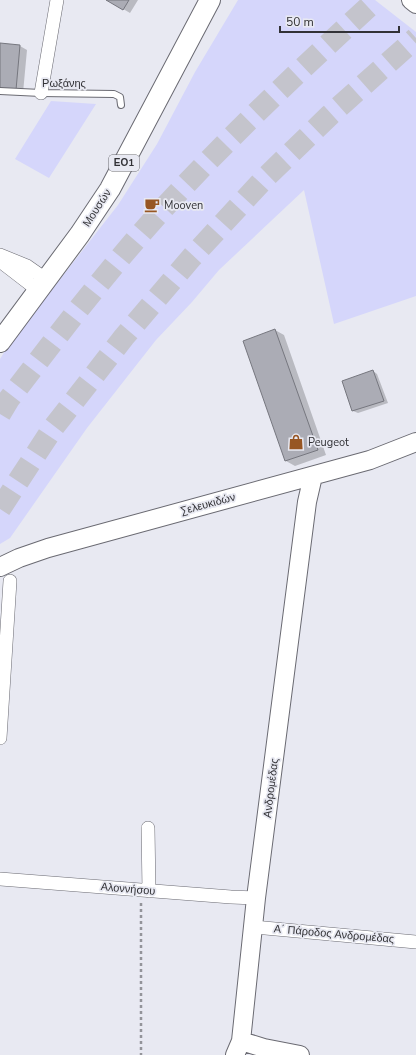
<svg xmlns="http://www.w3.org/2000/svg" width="416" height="1055" viewBox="0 0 416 1055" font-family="'Nunito Sans',sans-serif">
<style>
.green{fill:#d5d6fb}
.shadow{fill:#0003}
.building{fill:#abacb5;stroke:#76777f}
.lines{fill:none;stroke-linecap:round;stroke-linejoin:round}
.highway-tunnel{stroke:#c4c4cc;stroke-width:22;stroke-dasharray:22 11;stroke-linecap:butt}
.lane-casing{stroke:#6a6a72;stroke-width:8}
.street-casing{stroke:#6a6a72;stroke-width:14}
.secondary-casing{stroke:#6a6a72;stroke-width:20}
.primary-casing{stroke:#6a6a72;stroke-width:22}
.path{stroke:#93949a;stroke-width:2.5;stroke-dasharray:3 3;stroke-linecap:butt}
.lane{stroke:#fff;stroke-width:6}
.street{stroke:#fff;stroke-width:13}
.secondary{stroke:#fff;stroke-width:18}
.primary{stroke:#fff;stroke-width:20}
.labels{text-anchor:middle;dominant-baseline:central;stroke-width:3.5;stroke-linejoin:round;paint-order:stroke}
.shield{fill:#e8e9f2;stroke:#69696e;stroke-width:1}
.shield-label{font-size:10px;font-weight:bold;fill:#323236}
.street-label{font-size:11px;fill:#323236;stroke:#e8e9f2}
.poi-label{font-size:11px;fill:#323236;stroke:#e8e9f2;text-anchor:start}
</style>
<rect width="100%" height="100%" fill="#e8e9f2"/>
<path class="green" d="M238,0H375L416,32V296L334,324L304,190L219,270L192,302L156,340L87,428L10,538L0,544V359L8,346L118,205L157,144L195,72Z
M51,101L96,104L49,178L15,159Z"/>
<path class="shadow" d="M108,0H138L130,13Z
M0,44L20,46L27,50L23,93L0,91Z
M275,330L284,335L326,455L295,466L286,461L244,341Z
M373,371L377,374L388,403L358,413L353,411Z"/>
<path class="building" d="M106,0H129L123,10Z
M0,43L20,45L16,90L0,88Z
M275,329L318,450L285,461L243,341Z
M373,370L384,401L352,411L342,381Z"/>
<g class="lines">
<path class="highway-tunnel" d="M0,414L9,399C56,338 102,277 153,220C223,142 299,71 376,0
M0,509L53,428L124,337L192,257L264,179L330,115L416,38"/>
<g class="lane-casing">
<path id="lane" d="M0,91L41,93L114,94L120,97L121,105"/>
</g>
<g class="street-casing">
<path id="street" d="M41,93L57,0
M0,255L27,266L47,280
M0,261L39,291
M0,738L10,581
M148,828L149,891
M0,879L231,897L256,898
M253,927L416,942"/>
</g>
<g class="secondary-casing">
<path id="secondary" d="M411,0L416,4
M0,567L19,558L48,548L370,460L416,442
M241,1041L264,1048L300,1055
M235,1055L241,1041L256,898L307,502L313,476"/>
</g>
<g class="primary-casing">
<path id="primary" d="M0,342L80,234L110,189L210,0"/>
</g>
<path class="path" d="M141,903V1055"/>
<use href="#lane" class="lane"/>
<use href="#street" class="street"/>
<use href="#secondary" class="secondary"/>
<use href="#primary" class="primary"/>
</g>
<defs>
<g id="cafe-bare" transform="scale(1.2)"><path d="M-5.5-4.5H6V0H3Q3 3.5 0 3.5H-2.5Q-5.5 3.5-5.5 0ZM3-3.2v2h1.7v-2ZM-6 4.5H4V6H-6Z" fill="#975623" stroke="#e8e9f2" stroke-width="2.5" paint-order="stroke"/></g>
<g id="shop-bare" transform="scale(1.2)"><path d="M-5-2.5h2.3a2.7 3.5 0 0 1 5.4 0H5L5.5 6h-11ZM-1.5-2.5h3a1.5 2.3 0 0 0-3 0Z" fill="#975623" stroke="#e8e9f2" stroke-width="2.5" paint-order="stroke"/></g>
</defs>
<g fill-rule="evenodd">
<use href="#cafe-bare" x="152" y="205"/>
<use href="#shop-bare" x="296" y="442"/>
</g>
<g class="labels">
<rect class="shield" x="109" y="155" width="30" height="16" rx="3"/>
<g class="shield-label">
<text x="124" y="163">ΕΟ1</text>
</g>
<g class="street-label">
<text x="64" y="83">Ρωξάνης</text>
<text transform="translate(97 208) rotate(-57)">Μουσών</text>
<text transform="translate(208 504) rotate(-15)">Σελευκιδών</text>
<text transform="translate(271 788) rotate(-83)">Ανδρομέδας</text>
<text transform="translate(128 889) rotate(5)">Αλοννήσου</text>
<text transform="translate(334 934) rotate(5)">Α΄ Πάροδος Ανδρομέδας</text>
</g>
<g class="poi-label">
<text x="164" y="205">Mooven</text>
<text x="308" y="442">Peugeot</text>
</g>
</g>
<path d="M280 26v6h119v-6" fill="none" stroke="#323236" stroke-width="2"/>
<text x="286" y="26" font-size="12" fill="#323236" stroke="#e8e9f2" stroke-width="3" paint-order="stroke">50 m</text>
</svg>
